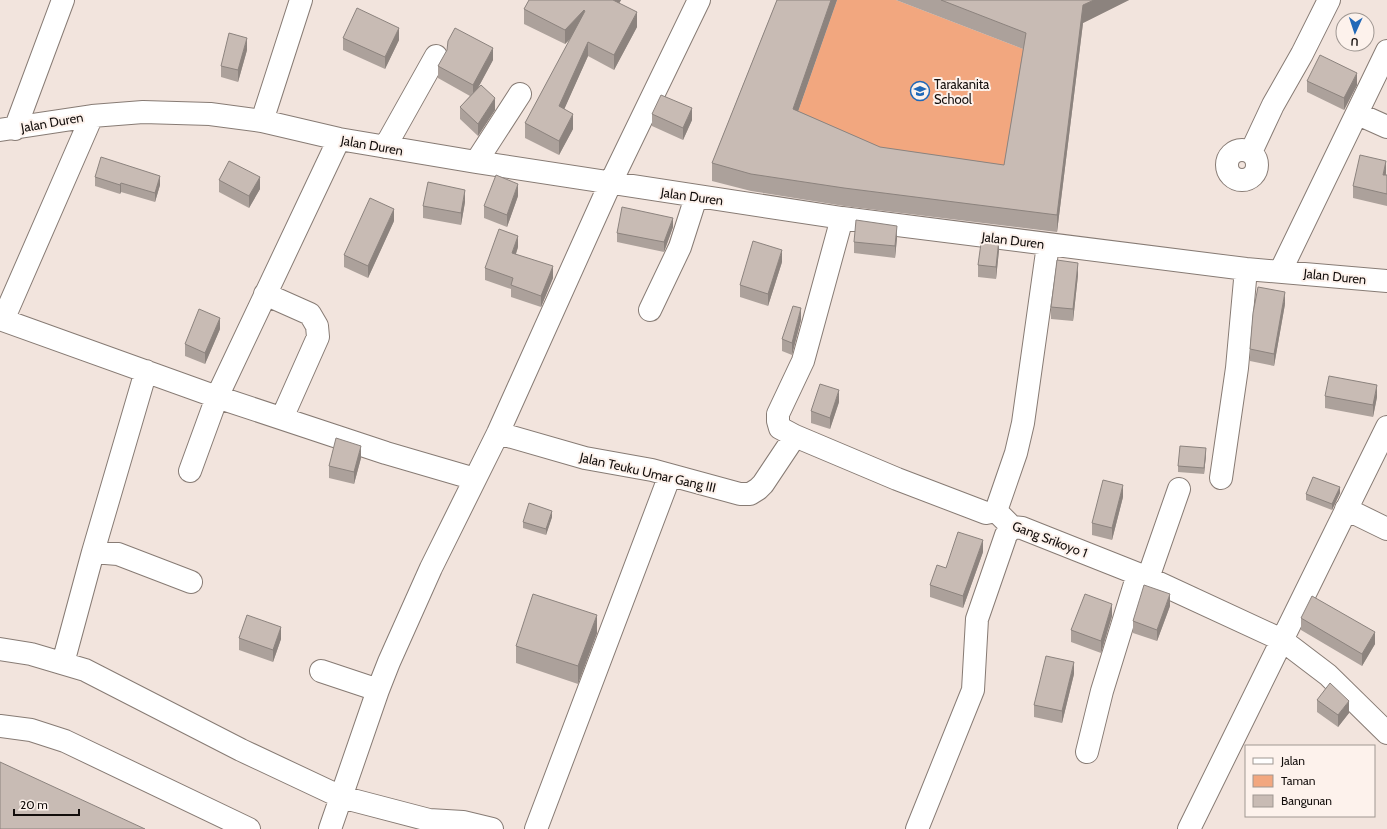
<svg xmlns="http://www.w3.org/2000/svg" width="1387" height="829" viewBox="0 0 1387 829" font-family="Cabin,sans-serif">
<style>
.green{fill:#f2a77f}
.lines{fill:none;stroke-linecap:round;stroke-linejoin:round}
.minor-casing{stroke:#877b74;stroke-width:24}
.minor{stroke:#fff;stroke-width:22}
.wall{fill:#aca19b}
.shaded-wall{fill:#8c837e}
.building{fill:#c8bbb4;stroke:#8c837e}
.labels{text-anchor:middle;dominant-baseline:central;stroke-width:4;stroke-linejoin:round;paint-order:stroke}
.poi-label{font-size:13px;fill:#130e0c;stroke:#fdf2ec;text-anchor:start}
.street-label{font-size:13px;fill:#130e0c;stroke:#fdf2ec}
</style>
<rect width="100%" height="100%" fill="#f2e4dd"/>
<path class="green" d="M837,0H896L1026,50L1004,183L793,126Z"/>
<g class="lines">
<g class="minor-casing">
<path id="minor" d="M1358,114L1387,127
M262,121L301,0
M15,129L63,0
M0,130L92,116L143,112L210,114L262,121L339,139L476,162L842,218L1246,269L1387,281
M385,147L436,56
M1227 165a15 15 0 1 1 30 0a15 15 0 1 1-30 0Z
M1251,152L1273,105L1302,54L1329,0
M476,162L520,94
M842,218L803,361L778,414V421L780,428L795,436L897,479L986,513L996,511L1012,527L1022,528L1148,578L1282,640L1328,675L1387,733
M1281,270L1387,51
M265,294L310,314L317,326L318,337L282,418
M650,310L680,247L696,197
M0,319L217,397L386,453L475,479
M3,320L92,116
M498,433L585,458L652,470L740,494H750L758,489L763,484L795,436
M190,471L217,397L339,139
M1221,478L1237,368L1246,269
M1346,509L1387,529
M996,511L1016,453L1023,423L1048,245
M93,552L146,371
M1148,578L1179,489
M0,649L31,654L85,670L241,750L341,797L429,820L463,822L492,829
M63,663L93,552L118,554L191,582
M321,671L378,690
M0,726L31,730L65,741L249,829
M1087,752L1102,691L1138,574
M330,829L378,690L389,662L431,568L498,433L610,184L699,0
M536,829L670,475
M917,829L973,690L977,619L1006,535L1012,527
M1189,829L1387,427"/>
</g>
<use href="#minor" class="minor"/>
</g>
<path class="wall" d="M529,0H621L619,3L637,27L614,70L588,56L564,109L573,129L559,155L525,138V123L571,38L565,44L524,24V9Z
M777,0H837L798,111L880,147L1004,165L1023,49L896,0H1129L1083,23L1057,232L844,206L751,191L712,181V163Z
M343,38L399,40L385,69L343,50Z
M247,50L238,82L221,77V66Z
M493,60L478,88L495,110L478,136L460,119V107L470,96L438,78V66Z
M1307,81L1357,85L1344,110L1307,92Z
M652,114L692,120L683,140L652,126Z
M1386,173V175H1387V206L1353,198V186Z
M95,177L160,185L155,202L121,192L120,194L95,186Z
M219,180L260,189L249,208L219,192Z
M518,196L507,227L484,218V206Z
M465,202L461,225L423,218V206Z
M394,221L368,278L344,267V255Z
M673,227L664,252L617,242V233Z
M897,238L895,258L854,253V242Z
M518,247L516,254L553,278L541,307L511,297V289L485,280V268Z
M999,250L996,279L978,277V265Z
M782,262L768,306L740,297V285Z
M1078,275L1073,321L1051,319V307Z
M1285,304L1274,366L1250,361V349Z
M801,320L792,355L782,351V339Z
M220,329L205,364L185,356V344Z
M1325,396L1377,397L1373,417L1325,408Z
M839,402L830,429L811,423V411Z
M1206,455L1204,474L1178,472V466Z
M361,458L354,484L329,478V466Z
M1340,493L1332,510L1306,500V494Z
M1123,497L1112,540L1092,535V523Z
M552,517L546,535L523,528V522Z
M983,552L963,608L930,597V585L946,568Z
M1170,606L1157,641L1133,633V621Z
M1112,616L1101,653L1071,642V630Z
M1301,618L1375,644L1362,666L1301,630Z
M597,633L578,684L516,663V646Z
M239,638L281,639L273,662L239,650Z
M1074,674L1062,723L1034,717V705Z
M1317,700L1349,713L1338,727L1317,712Z"/>
<path class="shaded-wall" d="M613,0H621L613,15Z
M831,0H837L793,126V109Z
M1094,0H1129L1083,23L1057,232V215L1083,5Z
M584,10V25L565,44V30Z
M637,12V27L614,70V55Z
M399,28V40L385,69V57Z
M247,38V50L238,82V70Z
M588,42V56L559,121V106Z
M493,48V60L473,97V85Z
M1357,73V85L1344,110V98Z
M495,98V110L478,136V124Z
M692,108V120L683,140V128Z
M573,114V129L559,155V141Z
M1386,161V173L1383,186V175Z
M160,176V185L155,202V193Z
M260,177V189L249,208V196Z
M121,183V192L120,194V185Z
M518,184V196L507,227V215Z
M465,190V202L461,225V213Z
M394,209V221L368,278V266Z
M673,218V227L664,252V242Z
M897,226V238L895,258V246Z
M518,236V247L512,265V253Z
M999,239V250L996,279V267Z
M782,250V262L768,306V294Z
M1078,263V275L1073,321V309Z
M553,266V278L541,307V296Z
M1285,292V304L1274,366V354Z
M801,308V320L792,355V343Z
M220,318V329L205,364V353Z
M1377,385V397L1373,417V405Z
M839,390V402L830,429V418Z
M361,446V458L354,484V472Z
M1206,448V455L1204,474V468Z
M1123,485V497L1112,540V528Z
M1340,487V493L1332,510V504Z
M552,511V517L546,535V529Z
M983,540V552L963,608V596Z
M1170,594V606L1157,641V630Z
M1112,604V616L1101,653V641Z
M597,615V633L578,684V666Z
M281,627V639L273,662V650Z
M1375,632V644L1362,666V654Z
M1074,662V674L1062,723V711Z
M1349,701V713L1338,727V715Z"/>
<path class="building" d="M529,0H613L637,12L614,55L588,42L559,106L573,114L559,141L525,123L585,11L584,10L565,30L524,9Z
M777,0H831L793,109L880,147L1004,165L1026,33L941,0H1094L1083,5L1057,215L844,188L751,174L712,163Z
M357,8L399,28L385,57L343,38Z
M455,28L493,48L473,85L438,66L447,50L448,41Z
M229,33L247,38L238,70L221,66Z
M1320,55L1357,73L1344,98L1307,81Z
M481,85L495,98L478,124L460,107Z
M661,95L692,108L683,128L652,114Z
M1360,155L1386,161L1383,175H1387V194L1353,186Z
M101,157L160,176L155,193L121,183L120,185L95,177Z
M229,161L260,177L249,196L219,180Z
M496,175L518,184L507,215L484,206Z
M428,182L465,190L461,213L423,206Z
M370,198L394,209L368,266L344,255Z
M622,207L673,218L664,242L617,233Z
M856,220L897,226L895,246L854,242Z
M499,229L518,236L512,253L553,266L541,296L511,285L513,278L485,268Z
M982,236L999,239L996,267L978,265Z
M753,241L782,250L768,294L740,285Z
M1057,260L1078,263L1073,309L1051,307Z
M1258,287L1285,292L1274,354L1250,349L1253,313Z
M793,306L801,308L792,343L782,339Z
M199,309L220,318L205,353L185,344Z
M1329,376L1377,385L1373,405L1325,396Z
M820,384L839,390L830,418L811,411Z
M336,438L361,446L354,472L329,466Z
M1180,446L1206,448L1204,468L1178,466Z
M1313,477L1340,487L1332,504L1306,494Z
M1103,480L1123,485L1112,528L1092,523Z
M529,503L552,511L546,529L523,522Z
M958,532L983,540L963,596L930,585L937,565L946,568Z
M1144,585L1170,594L1157,630L1133,621Z
M533,594L597,615L578,666L516,646Z
M1085,594L1112,604L1101,641L1071,630Z
M1312,596L1375,632L1362,654L1301,618Z
M247,615L281,627L273,650L239,638Z
M1046,656L1074,662L1062,711L1034,705Z
M1330,683L1349,701L1338,715L1317,700Z
M0,762L145,829H0Z"/>
<defs>
<g id="school-ring" transform="scale(1)"><circle r="9.5" fill="#fdf2ec" stroke="#2068b8" stroke-width="1.5"/><path d="M0-5L7-2L0 1L-7-2ZM-4 1L0 2.5L4 1V4Q0 6-4 4Z" fill="#2068b8"/></g>
</defs>
<g fill-rule="evenodd">
<use href="#school-ring" x="920" y="91"/>
</g>
<g class="labels">
<g class="poi-label">
<text x="934" y="84">Tarakanita<tspan x="934" dy="15">School</tspan></text>
</g>
<g class="street-label">
<text transform="translate(52 122) rotate(-10)">Jalan Duren</text>
<text transform="translate(372 145) rotate(10)">Jalan Duren</text>
<text transform="translate(692 196) rotate(8)">Jalan Duren</text>
<text transform="translate(1013 240) rotate(7)">Jalan Duren</text>
<text transform="translate(1335 276) rotate(6)">Jalan Duren</text>
<text transform="translate(648 472) rotate(13)">Jalan Teuku Umar Gang III</text>
<text transform="translate(1050 539) rotate(21)">Gang Srikoyo 1</text>
</g>
</g>
<rect x="1245" y="745" width="130" height="72" fill="#fdf2ec" stroke="#9f9792"/>
<rect x="1253" y="758" width="20" height="6" fill="#ffffff" stroke="#9f9792"/>
<text x="1281" y="765" font-size="12" fill="#130e0c">Jalan</text>
<rect x="1253" y="775" width="20" height="12" fill="#f2a77f" stroke="#9f9792"/>
<text x="1281" y="785" font-size="12" fill="#130e0c">Taman</text>
<rect x="1253" y="795" width="20" height="12" fill="#c8bbb4" stroke="#9f9792"/>
<text x="1281" y="805" font-size="12" fill="#130e0c">Bangunan</text>
<g transform="translate(1355 32) rotate(183)"><circle r="19" fill="#fdf2ec" stroke="#9f9792"/>
<path d="M0-3L7 15L0 10L-7 15Z" fill="#2068b8"/>
<text y="-6" font-size="11" font-weight="bold" text-anchor="middle" fill="#130e0c">U</text>
</g>
<path d="M14 809v6h65v-6" fill="none" stroke="#130e0c" stroke-width="2"/>
<text x="20" y="809" font-size="12" fill="#130e0c" stroke="#fdf2ec" stroke-width="3" paint-order="stroke">20 m</text>
</svg>
